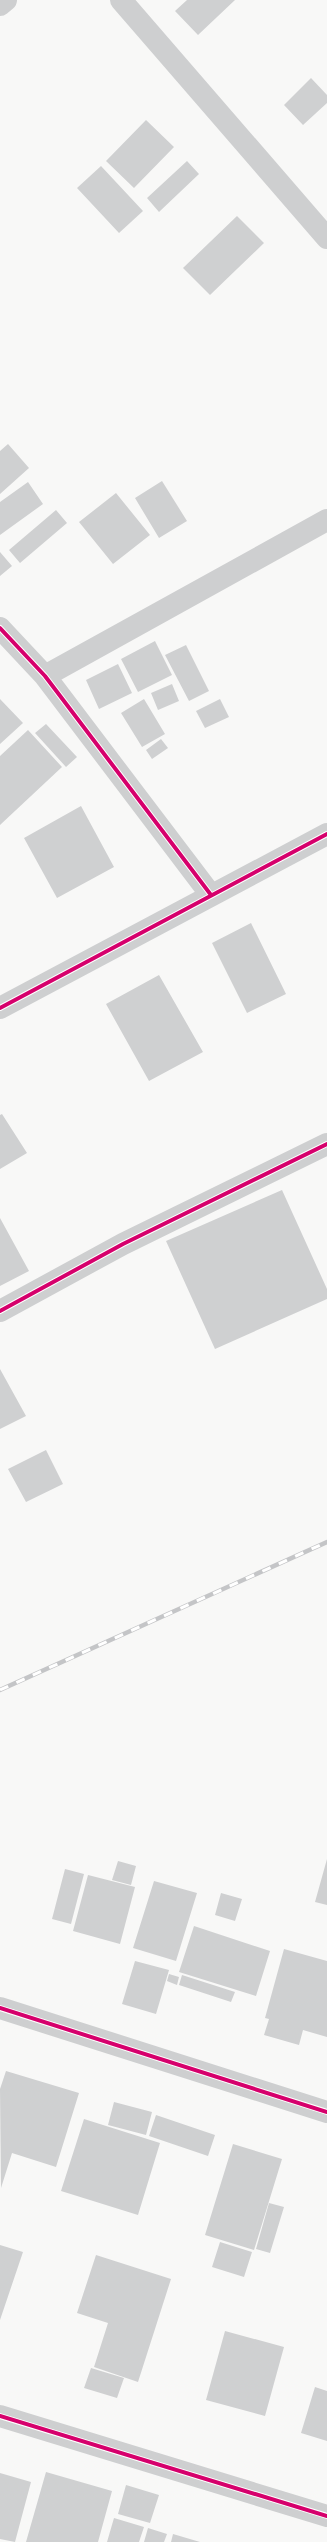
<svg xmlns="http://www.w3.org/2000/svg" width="327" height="2542" viewBox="0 0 327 2542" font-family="'Fira Sans',sans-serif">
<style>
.building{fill:#cfd0d1}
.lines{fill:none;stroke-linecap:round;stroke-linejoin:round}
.minor{stroke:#cecfd0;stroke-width:22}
.rail-casing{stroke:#c4c5c7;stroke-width:4.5}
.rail{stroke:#fff;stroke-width:3;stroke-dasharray:9;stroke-linecap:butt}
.cycleway-casing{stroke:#fff;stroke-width:6}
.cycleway{stroke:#d6006c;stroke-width:4}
</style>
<rect width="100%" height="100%" fill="#f8f8f7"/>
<path class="building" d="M187,0H235L198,35L175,11Z
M311,78L327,95V103L303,125L284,105Z
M146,120L174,147L134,188L106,161Z
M187,161L199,174L159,212L147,198Z
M101,166L143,211L119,233L77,188Z
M237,216L264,243L210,295L183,268Z
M8,444L29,468L0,494V451Z
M162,481L187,521L159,538L135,498Z
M28,482L43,504L0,535V502Z
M116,493L150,535L113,564L79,522Z
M56,510L67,523L20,563L9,550Z
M0,552L12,566L0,576Z
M155,641L172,675L138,692L121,659Z
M186,645L209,691L189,701L165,655Z
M118,664L132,693L99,709L86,680Z
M172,684L179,701L158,710L151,693Z
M0,699L23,723L0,744Z
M144,699L165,734L142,747L121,713Z
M220,699L229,717L205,728L196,711Z
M46,724L77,757L66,767L35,733Z
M28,730L62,767L0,825V756Z
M161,739L168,748L152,759L146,750Z
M81,806L114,867L57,898L24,838Z
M251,923L286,994L247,1013L212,943Z
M159,975L203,1052L149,1081L106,1004Z
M2,1114L27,1153L0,1169V1115Z
M282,1190L327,1289V1299L215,1349L166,1241Z
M0,1218L29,1271L0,1286Z
M0,1369L26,1416L0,1429Z
M46,1450L63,1484L26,1502L8,1469Z
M327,1859V1905L315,1902Z
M118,1861L136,1866L131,1885L112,1880Z
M65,1869L84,1874L71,1924L52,1919Z
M88,1875L135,1887L120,1944L73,1931Z
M154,1881L197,1893L176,1961L133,1948Z
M221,1893L242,1899L235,1921L215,1915Z
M194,1926L270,1951L256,1996L179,1972Z
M284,1949L327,1961V2037L303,2030L299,2045L264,2035L269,2019L265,2018Z
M135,1961L169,1970L156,2014L122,2004Z
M169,1974L179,1977L177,1985L167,1981Z
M182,1975L235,1992L231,2002L179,1985Z
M6,2071L79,2093L56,2167L12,2153L1,2188L0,2089Z
M114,2102L152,2112L146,2135L108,2125Z
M156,2115L215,2135L208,2156L149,2136Z
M84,2119L160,2143L138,2215L61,2191Z
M233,2144L282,2159L254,2250L205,2235Z
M269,2203L284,2207L270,2253L256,2249Z
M220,2242L252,2252L244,2277L212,2267Z
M0,2245L23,2252L0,2320Z
M96,2255L171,2279L138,2382L94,2367L108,2323L77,2313Z
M225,2331L284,2347L265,2416L206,2400Z
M91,2368L124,2378L117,2398L84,2388Z
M315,2387L327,2391V2441L301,2433Z
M46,2472L112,2491L98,2542H26Z
M0,2473L31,2482L15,2542L0,2539Z
M126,2485L159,2495L150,2523L118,2514Z
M114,2518L144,2527L139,2542H107Z
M148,2528L167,2534L164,2542H144Z
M173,2534L200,2542H171Z"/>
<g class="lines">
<path class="minor" d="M121,0L327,238
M0,5L6,0
M0,628L45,676L211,895
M45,676L327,520
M0,1008L327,834
M0,1311L123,1244L327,1144
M0,2008L327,2112
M0,2416L327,2516"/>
<g class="rail-casing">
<path id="rail" d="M0,1690L327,1542"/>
</g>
<use href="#rail" class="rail"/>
<g class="cycleway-casing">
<path id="cycleway" d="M0,628L45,676L211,895
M0,1008L327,834
M0,1311L123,1244L327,1144
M0,2008L327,2112
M0,2416L327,2516"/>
</g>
<use href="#cycleway" class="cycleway"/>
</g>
</svg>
